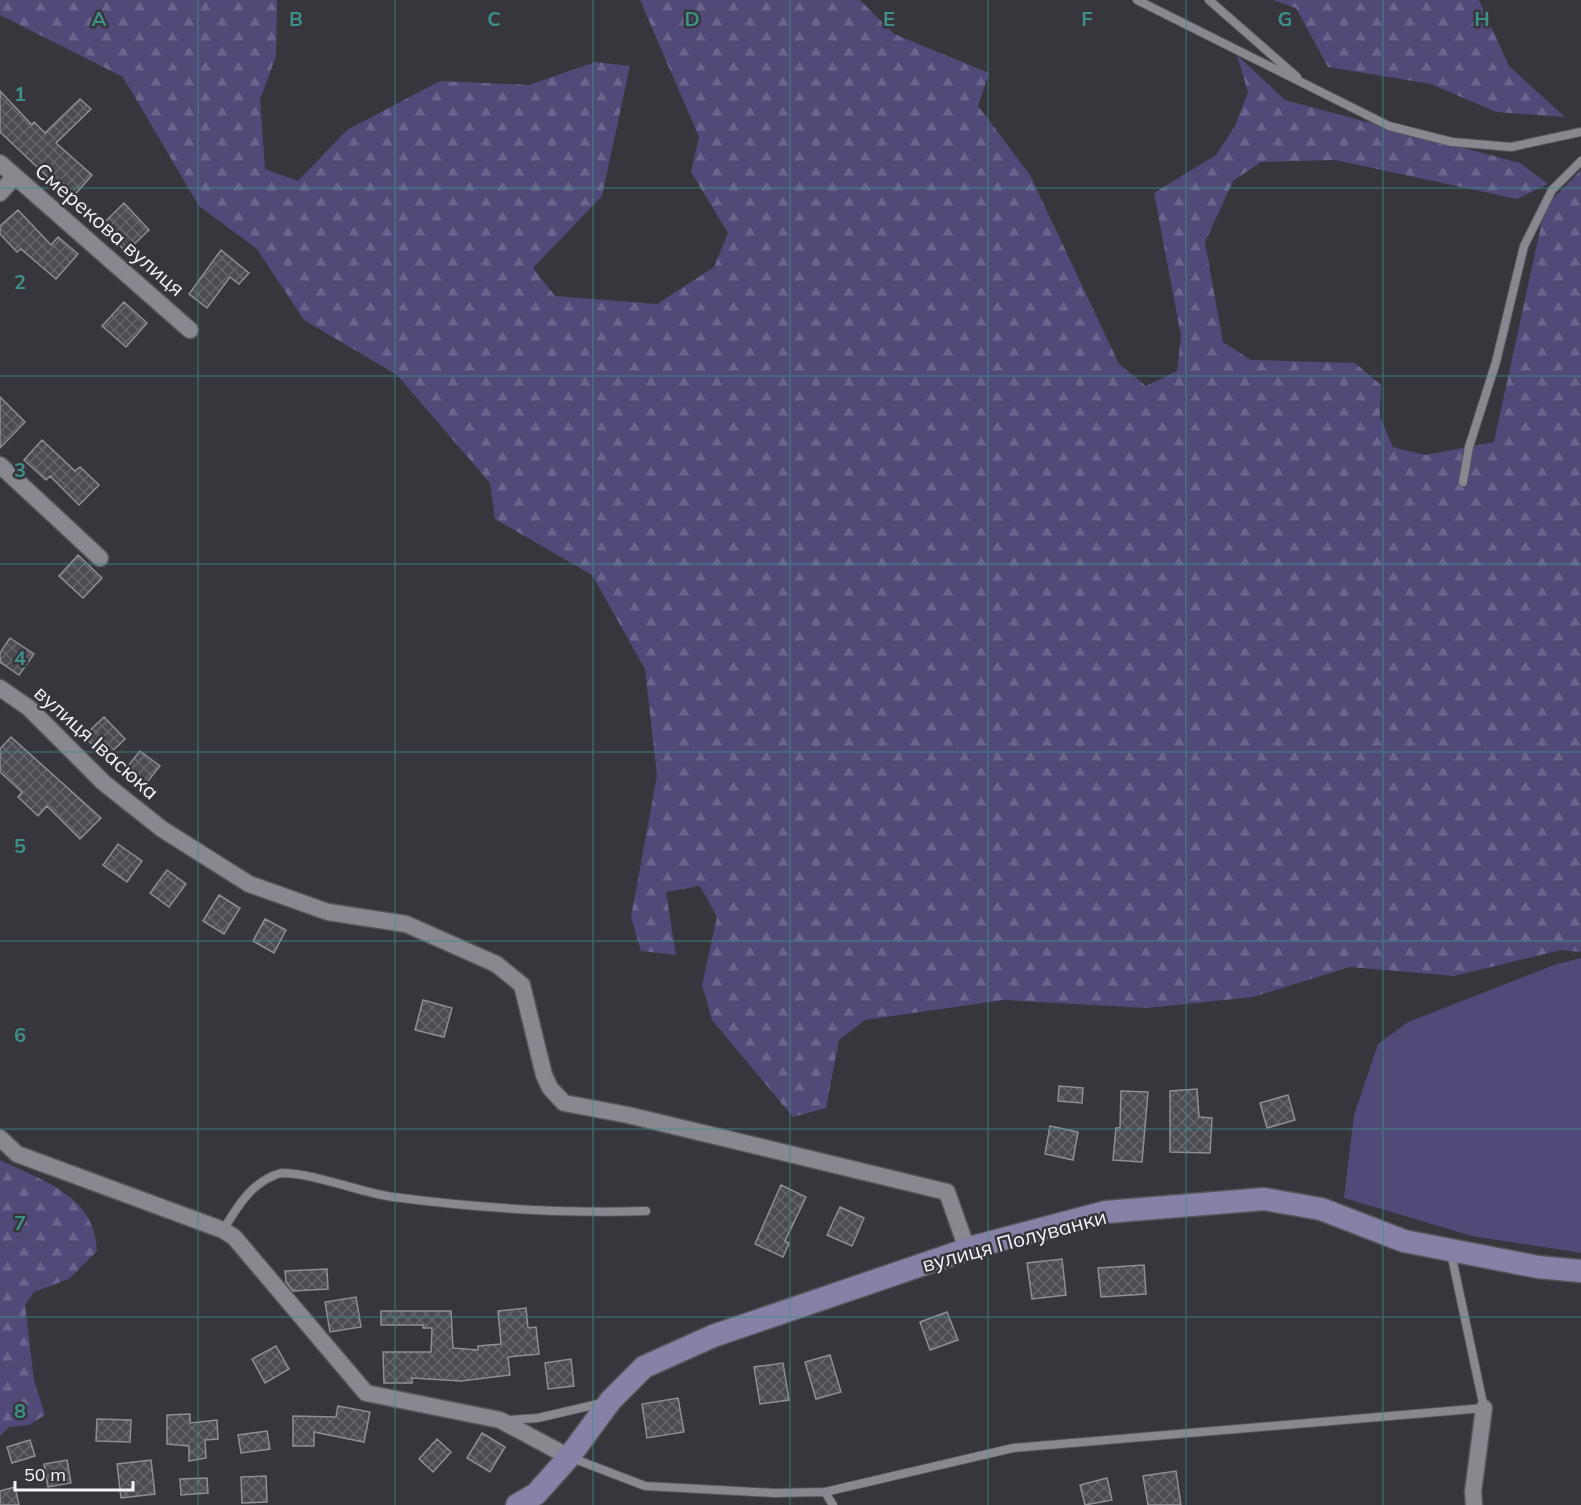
<svg xmlns="http://www.w3.org/2000/svg" width="1581" height="1505" viewBox="0 0 1581 1505" font-family="Mulish,sans-serif">
<style>
.green{fill:#514978}
.forest{fill:url(#forest-firs)}
.building{fill:url(#building-cross-hatch);stroke:#8f8e95;stroke-width:1.5}
.lines{fill:none;stroke-linecap:round;stroke-linejoin:round}
.lane-casing{stroke:#56555a;stroke-width:10}
.street-casing{stroke:#56555a;stroke-width:19}
.secondary-casing{stroke:#56555a;stroke-width:25}
.lane{stroke:#898890;stroke-width:8}
.street{stroke:#898890;stroke-width:16}
.secondary{stroke:#8881a7;stroke-width:22}
.grid{fill:none;stroke:#3d8f8a;stroke-width:1.5;stroke-opacity:0.55}
.labels{text-anchor:middle;dominant-baseline:central;stroke-width:5;stroke-linejoin:round;paint-order:stroke}
.street-label{font-size:21px;fill:#f4f3f8;stroke:#37363c}
.grid-label{font-size:20px;text-anchor:middle;font-weight:bold;fill:#3d8f8a;stroke:#37363c;stroke-width:5;stroke-linejoin:round;paint-order:stroke}
</style>
<defs>
<pattern id="forest-firs" width="22" height="20" patternUnits="userSpaceOnUse" patternTransform="scale(1.5)"><rect width="22" height="20" fill="#514978"/><path d="M5 1l3.5 6h-7zM16 11l3.5 6h-7z" fill="#6b648c"/></pattern>
<pattern id="building-cross-hatch" width="8" height="8" patternUnits="userSpaceOnUse" patternTransform="scale(1.5)"><rect width="8" height="8" fill="#4c4b52"/><path d="M0 0l8 8M0 8l8-8" fill="none" stroke="#66656c"/></pattern>
</defs>
<rect width="100%" height="100%" fill="#37363c"/>
<path class="green" d="M1581,958V1253L1472,1236L1344,1198L1354,1115L1378,1044L1408,1022L1557,964Z"/>
<path class="forest" d="M0,0H277L276,56L260,100L265,169L298,181L347,130L440,81L529,85L595,62L630,66L602,196L533,268L555,296L657,304L714,267L728,233L691,172L699,137L640,0H860L894,34L989,73L978,106L1030,175L1119,364L1146,386L1177,371L1181,336L1154,193L1216,155L1235,126L1248,92L1237,55L1285,100L1520,163L1548,184L1517,199L1335,160L1261,162L1233,181L1205,242L1223,342L1251,360L1355,363L1381,385L1380,417L1393,447L1425,455L1494,442L1545,207L1581,170V952L1561,950L1454,976L1350,967L1253,997L1147,1008L1003,1000L865,1020L839,1040L826,1108L793,1117L712,1020L702,985L717,917L700,886L666,892L676,955L641,951L631,917L657,776L645,669L592,575L495,519L490,483L397,375L304,320L257,249L199,206L123,77L0,15Z
M1273,0H1479L1509,66L1565,117L1496,112L1431,84L1328,67L1296,8Z
M0,1160C43,1181 95,1195 97,1251L69,1279L34,1292L25,1305L34,1380L45,1415L29,1425L9,1427L0,1436Z"/>
<path class="building" d="M0,91L32,125L34,122L45,133L80,99L91,109L56,143L92,175L71,199L0,132Z
M124,203L149,230L126,252L101,226Z
M18,210L51,245L58,237L78,254L56,279L21,249L17,252L0,234V226Z
M221,250L249,273L239,284L230,277L207,308L189,294Z
M124,302L147,323L126,347L102,326Z
M0,397L25,422L0,448Z
M42,440L75,471L80,467L99,485L79,505L50,476L46,480L24,460Z
M78,555L102,578L83,598L59,576Z
M10,638L34,654L19,675L0,662V653Z
M104,717L125,739L105,758L84,736Z
M11,737L101,818L80,839L47,806L38,816L18,797L22,792L0,772V749Z
M140,751L160,766L144,786L124,771Z
M118,844L142,861L127,882L103,865Z
M167,870L186,884L169,907L150,893Z
M219,895L240,908L224,934L203,921Z
M265,919L286,930L274,953L253,941Z
M423,1000L452,1008L444,1037L415,1030Z
M1059,1086L1083,1088L1082,1103L1058,1101Z
M1197,1089L1199,1117L1212,1118L1210,1153L1170,1152V1091Z
M1121,1091L1148,1092L1142,1162L1113,1160L1116,1128H1120Z
M1288,1095L1295,1120L1267,1128L1260,1103Z
M1050,1126L1078,1132L1073,1160L1045,1154Z
M781,1185L806,1197L785,1241L789,1243L783,1257L755,1244Z
M840,1207L864,1218L852,1246L827,1235Z
M1062,1259L1066,1295L1032,1299L1027,1263Z
M1144,1265L1146,1294L1101,1297L1098,1268Z
M327,1269L328,1289L293,1291L286,1282L285,1271Z
M356,1297L361,1327L330,1332L325,1302Z
M526,1308L528,1328L536,1327L539,1354L508,1357L510,1375L461,1381L412,1378V1383H384L383,1352H431L432,1328H423V1325H381V1311H451L453,1348L478,1350V1346L501,1344L498,1311Z
M947,1312L958,1340L930,1350L920,1322Z
M276,1346L289,1369L265,1383L252,1359Z
M830,1355L841,1392L816,1399L805,1362Z
M571,1359L574,1386L548,1389L545,1363Z
M783,1363L789,1400L760,1404L754,1367Z
M678,1398L684,1432L647,1438L642,1404Z
M338,1406L370,1412L364,1442L314,1432V1446H293V1416L336,1417Z
M190,1414V1423L217,1420L218,1439L205,1440L206,1458L189,1461V1446L167,1444V1415Z
M97,1419L131,1420L130,1442L96,1441Z
M267,1431L270,1449L241,1453L238,1435Z
M482,1433L505,1447L490,1472L467,1458Z
M437,1439L451,1452L433,1472L419,1459Z
M30,1440L35,1456L12,1463L7,1447Z
M67,1460L71,1483L48,1487L44,1464Z
M151,1460L155,1494L121,1498L117,1464Z
M1176,1471L1181,1505H1148L1143,1476Z
M266,1476L267,1502L242,1503L241,1477Z
M207,1478L208,1493L181,1495L180,1479Z
M1107,1478L1112,1500L1085,1505L1080,1485Z
M15,1487L19,1505H0V1491Z"/>
<g class="lines">
<g class="lane-casing">
<path id="lane" d="M1137,0L1389,126L1452,142L1511,147L1581,132
M1209,0L1297,77
M1463,482L1469,447L1496,362L1524,246L1552,190L1581,161
M223,1230C238,1206 252,1181 281,1173C315,1173 358,1192 393,1197C478,1208 561,1214 646,1211
M509,1420L538,1418L602,1403
M572,1458L645,1486L774,1493L825,1492L1013,1448L1484,1408L1451,1253
M825,1492L833,1505"/>
</g>
<g class="street-casing">
<path id="street" d="M0,163L190,330
M0,193L15,176
M0,465L100,558
M0,688L29,708L104,783L162,829L249,884L328,912L406,924L496,964L522,985L544,1075L550,1088L564,1103L628,1115L947,1192L967,1249
M0,1138L17,1154L223,1230L234,1237L366,1393L500,1420L569,1457
M1474,1505L1473,1492L1484,1408"/>
</g>
<g class="secondary-casing">
<path id="secondary" d="M517,1505L536,1494L569,1457L611,1400L644,1367L713,1336L977,1246L1106,1212L1264,1199L1321,1209L1404,1241L1538,1267L1581,1271"/>
</g>
<use href="#lane" class="lane"/>
<use href="#street" class="street"/>
<use href="#secondary" class="secondary"/>
</g>
<path class="grid" d="M198,0V1505M395,0V1505M593,0V1505M790,0V1505M988,0V1505M1186,0V1505M1383,0V1505M0,188H1581M0,376H1581M0,564H1581M0,752H1581M0,941H1581M0,1129H1581M0,1317H1581"/>
<g class="labels">
<g class="street-label">
<text transform="translate(110 229) rotate(41)">Смерекова вулиця</text>
<text transform="translate(97 742) rotate(42)">вулиця Івасюка</text>
<text transform="translate(1014 1240) rotate(-15)">вулиця Полуванки</text>
</g>
</g>
<g class="grid-label">
<text x="99" y="26">A</text>
<text x="296" y="26">B</text>
<text x="494" y="26">C</text>
<text x="692" y="26">D</text>
<text x="889" y="26">E</text>
<text x="1087" y="26">F</text>
<text x="1285" y="26">G</text>
<text x="1482" y="26">H</text>
<text x="20" y="101">1</text>
<text x="20" y="289">2</text>
<text x="20" y="477">3</text>
<text x="20" y="665">4</text>
<text x="20" y="853">5</text>
<text x="20" y="1042">6</text>
<text x="20" y="1230">7</text>
<text x="20" y="1418">8</text>
</g>
<path d="M15 1481v9h118v-9" fill="none" stroke="#f4f3f8" stroke-width="3"/>
<text x="24" y="1481" font-size="18" fill="#f4f3f8" stroke="#37363c" stroke-width="4.5" paint-order="stroke">50 m</text>
</svg>
